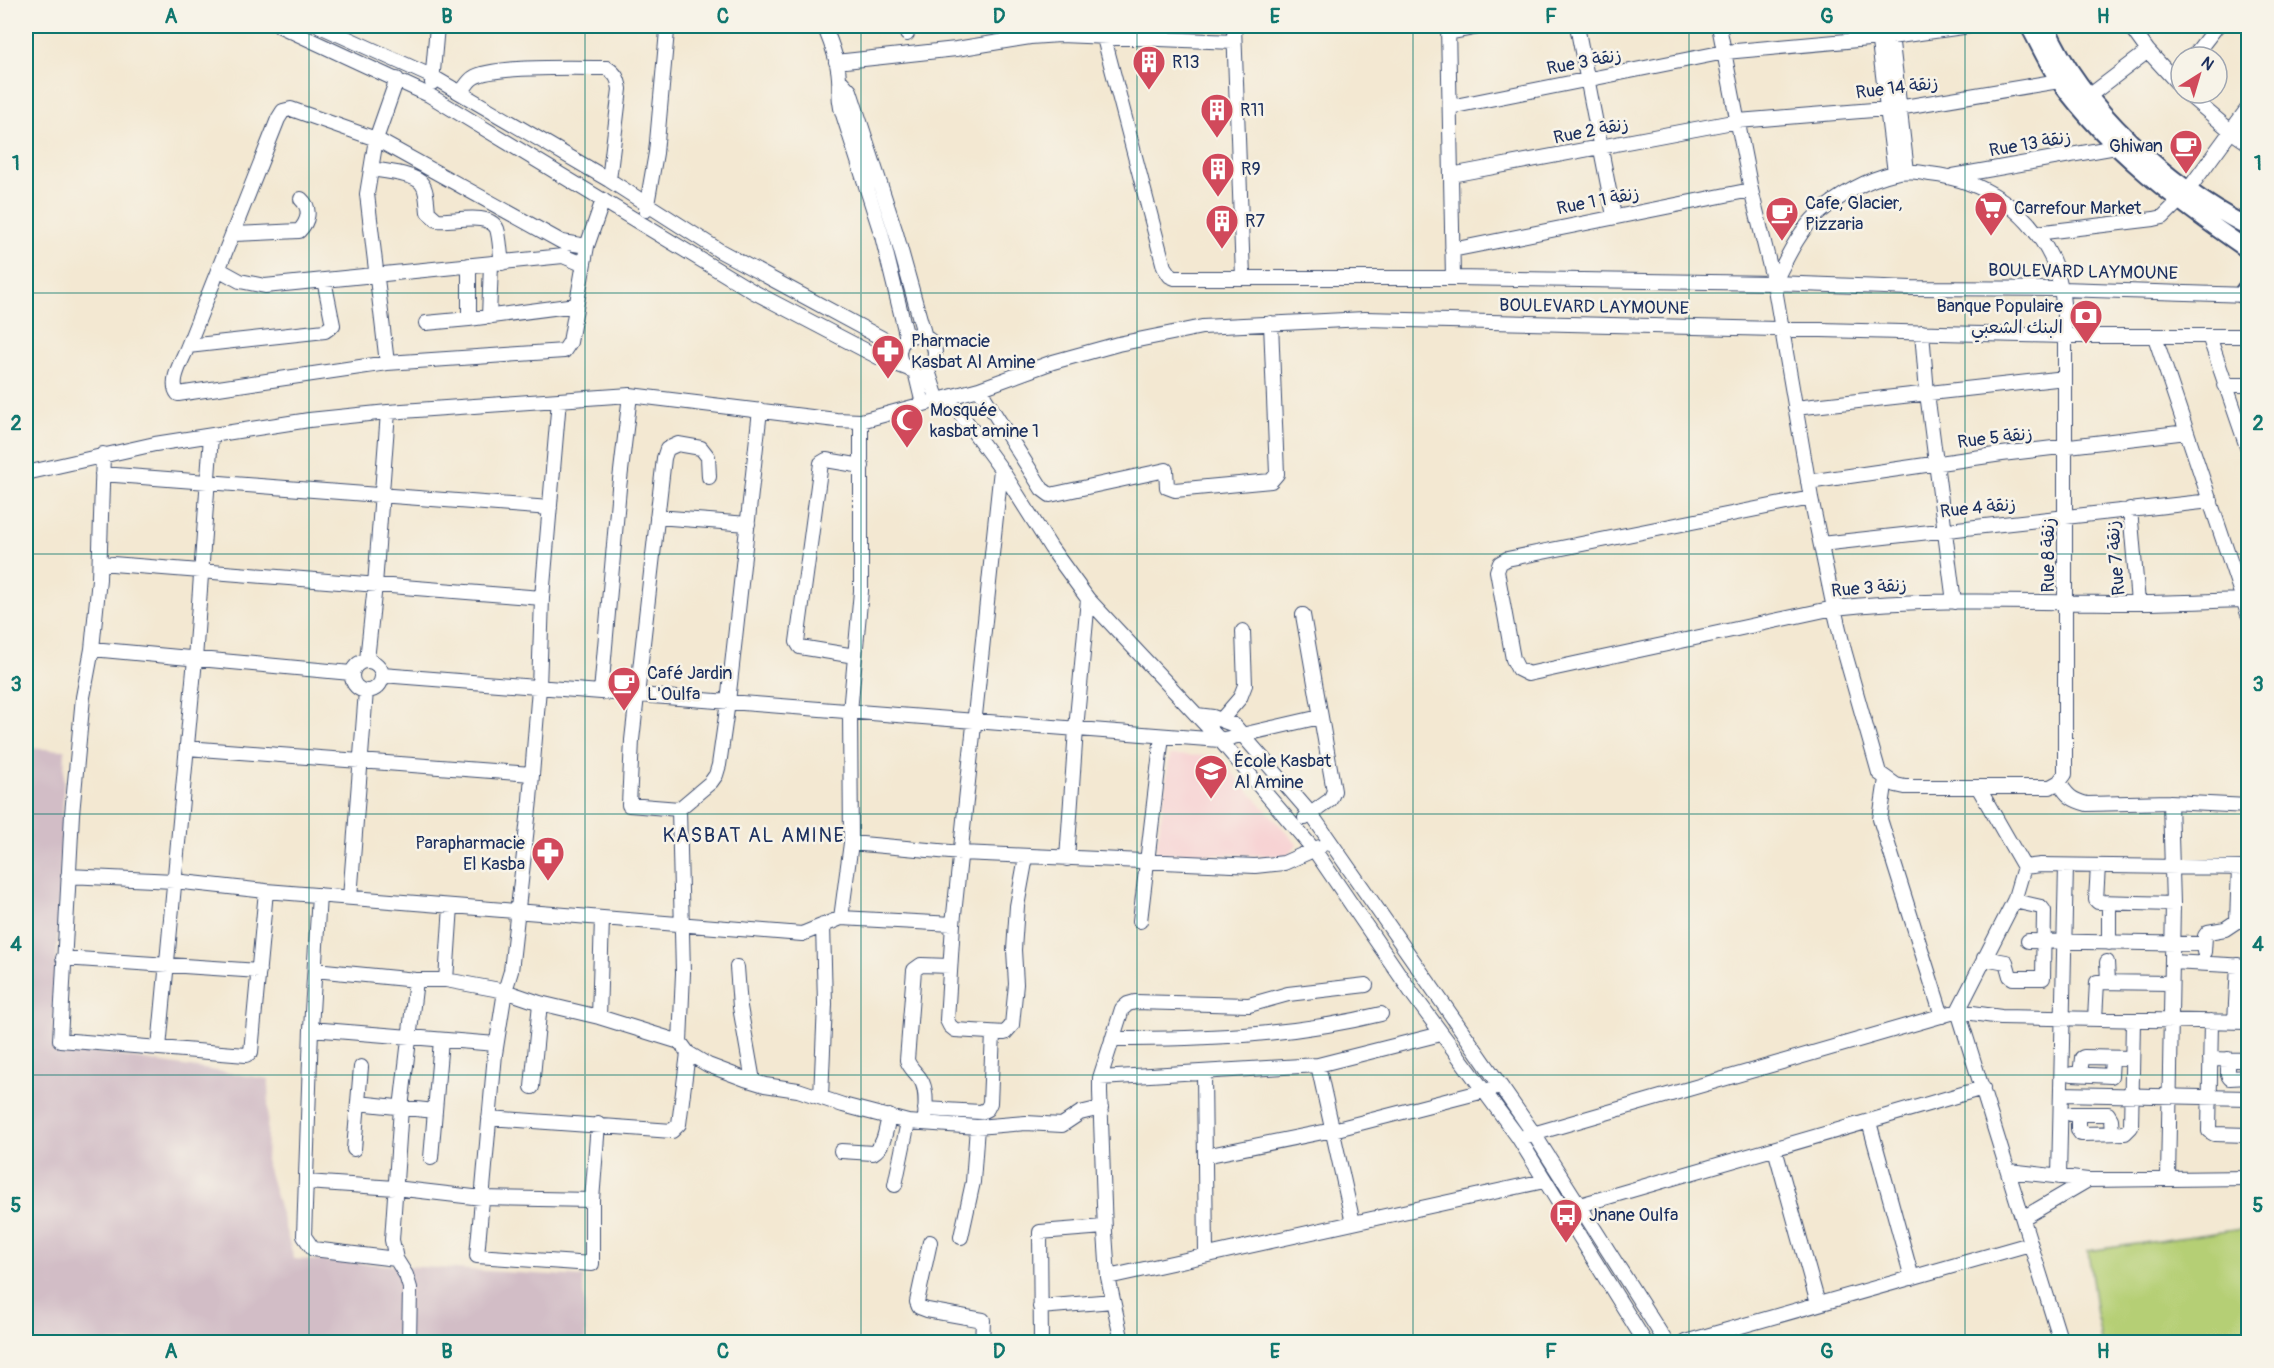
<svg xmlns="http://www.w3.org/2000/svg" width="2274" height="1368" viewBox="0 0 2274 1368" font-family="Pangolin,'Playpen Sans Arabic',sans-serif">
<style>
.built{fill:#f7cfd1}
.industrial{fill:#d2bdc6}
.green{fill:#b5cf74;stroke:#687f69;stroke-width:1.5}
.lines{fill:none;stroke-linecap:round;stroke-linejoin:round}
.minor-casing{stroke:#3b4b6f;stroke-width:16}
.major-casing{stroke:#3b4b6f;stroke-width:20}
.minor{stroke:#fff;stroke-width:14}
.major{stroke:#fff;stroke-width:16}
.grid{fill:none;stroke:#0f766e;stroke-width:1.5;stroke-opacity:0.55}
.labels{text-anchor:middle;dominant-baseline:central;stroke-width:5;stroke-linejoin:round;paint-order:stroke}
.poi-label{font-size:18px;fill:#1b2f5e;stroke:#f7f3e8;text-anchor:start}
.street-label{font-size:18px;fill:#1b2f5e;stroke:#f7f3e8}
.neighbourhood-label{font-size:20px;letter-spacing:1.5px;fill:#1b2f5e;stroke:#f7f3e8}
.neatline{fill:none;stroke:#0f766e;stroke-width:2}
.grid-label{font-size:20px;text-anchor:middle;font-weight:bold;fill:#0f766e}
</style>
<rect width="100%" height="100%" fill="#f7f3e8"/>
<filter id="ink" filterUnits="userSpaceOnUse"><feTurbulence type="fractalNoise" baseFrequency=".0167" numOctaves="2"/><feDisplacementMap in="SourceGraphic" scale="12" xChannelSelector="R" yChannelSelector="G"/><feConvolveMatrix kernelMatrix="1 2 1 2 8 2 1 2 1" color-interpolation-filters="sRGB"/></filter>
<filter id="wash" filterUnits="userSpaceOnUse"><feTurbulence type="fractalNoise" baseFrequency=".008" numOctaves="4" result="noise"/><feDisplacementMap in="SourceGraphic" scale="24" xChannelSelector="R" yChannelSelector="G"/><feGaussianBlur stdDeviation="1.35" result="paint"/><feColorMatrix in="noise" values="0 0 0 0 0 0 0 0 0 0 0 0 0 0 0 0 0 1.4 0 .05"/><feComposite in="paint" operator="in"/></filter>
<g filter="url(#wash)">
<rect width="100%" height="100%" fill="#f3e8d2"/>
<path class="built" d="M1170,755L1217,756L1297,844L1287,856L1156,853Z"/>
<path class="industrial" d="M26,748L65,750L53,1046L269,1079L266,1162L294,1259L583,1277L586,1342H26Z"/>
<path class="green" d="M2248,1228V1342H2101L2088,1251Z"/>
</g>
<g filter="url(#ink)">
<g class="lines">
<g class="minor-casing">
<path id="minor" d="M280,26L429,95L754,292L880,358L909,369
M320,26L433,77L609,180L720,251L900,348
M824,26C831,42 838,60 839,78C840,91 838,94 841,108L882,236L907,338
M905,26L907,34
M1103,26L1104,38L1164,267L1170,276L1175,278H1453L1774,283L1912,288L2062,289L2248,295
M1234,26L1243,277
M1448,26L1453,278
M1577,26L1614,216
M1719,26L1751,190L1774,283L1811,498L1834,608L1844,650L1879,773L1896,785L1905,787H2050L2059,782L2065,774V336C2064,310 2063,283 2052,259C2029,210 1983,180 1930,174C1918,172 1906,170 1894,173C1865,180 1840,195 1818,214C1798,232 1786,260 1774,283
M1877,26L1895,173
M1890,26L1907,171
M2130,26L2148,51L2181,87
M1448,33L1484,26
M2193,57L2217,26
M836,62L956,49L1030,37L1060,35L1234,42
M839,79L850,91L896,233L925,337
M432,83L437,26
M461,92C465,88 468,81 473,78C490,65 582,68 607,68C616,74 618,78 620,89L609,180
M2186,93L2232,132L2248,143
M2089,96L2148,51
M1450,107L1725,52L1891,37L1970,26
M291,109L376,139L562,242L587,246L570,342L564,351L387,363L178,394C168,382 183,359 188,346L278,119L283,111Z
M371,169C383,171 416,174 422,184C427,190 427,204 428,212L437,220C453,222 489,211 497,229C500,238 500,252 502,263
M1451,175L1738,121L1898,108L2059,81
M1953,176L2116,147
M2188,190L2248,108
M646,210L656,153L667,31L663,26
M2036,233L2154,219L2163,217L2179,201
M234,234L299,231C308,222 312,209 301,199
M587,246L603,200
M1452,250L1751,190
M469,265V319
M220,270L240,281L265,286L563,256L582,264
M489,317L491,264
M426,323L469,319L576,305
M1922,332L1927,393L1954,602
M899 353a18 18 0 1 1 36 0a18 18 0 1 1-36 0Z
M2209,336L2248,450
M2155,337L2248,614
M188,346L325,331L333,325L324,280
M387,363L367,194L376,139L397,79
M927,368L938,401
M915,371L923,404
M2224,385H2248
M979,389L1042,489L1050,495L1166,470L1167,487L1175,490L1271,481L1277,474L1271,323
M949,398L1001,469L1051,548L1088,599L1220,740L1315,851L1414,996L1518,1137L1645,1342
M559,400L542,598L539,688L530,800L511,971L505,991L495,1054L477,1256L592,1264V1200L598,1124
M1795,408L2065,378
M103,454L99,579L92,649L83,697L72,814L60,1040L246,1055L251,1052L266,891
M1001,469L953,924L947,1020L950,1026L955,1030L1005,1033L1012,1025L1016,984L1014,950L1017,906L1026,857
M26,473L155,444L309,420L388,412L630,395L836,420L861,421L979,389L1053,362L1118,344L1202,327L1365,319L2065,336H2248
M102,474L550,508
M1808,482L2002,454L2187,432
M1811,498L1507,559L1500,563L1497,571L1513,659L1518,669L1528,674L1834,608C1935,597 2037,603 2138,603C2173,603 2208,601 2243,600
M2130,509L2138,603
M657,517L748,524
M1821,544L2211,501
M100,563L542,598
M1303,615L1334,791L1330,800L1305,818
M92,649L351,673
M855,656L800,647L797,642L821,463L826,460L862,466
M367,660L375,585L388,412
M352 676a15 15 0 1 1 30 0a15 15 0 1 1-30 0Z
M382,675L1220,740L1320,717
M601,692L619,488L630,395
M1197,715L1213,717L1234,725L1311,814L1534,1134L1666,1342
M1221,720L1240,698L1245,685L1243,631
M187,748L532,774
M1886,779L1880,819L1942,1016
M2059,782C2067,796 2072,800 2087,804L2170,802L2248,806
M1978,787L2024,867
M679,809L629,805L632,740L664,458L667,449L678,444L701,448L708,457L709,477
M851,843L961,853L1255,866L1284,863L1320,847
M1067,859L1076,729L1088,599
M2098,866L2096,900L2098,902L2173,904
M2239,868L2237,921H2248
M68,876L174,881L266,891L802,934L841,918L953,924
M319,895L311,1029L304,1236L313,1249L396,1259
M350,898L366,691
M841,918L851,843L850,712L861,591V421
M1140,921L1162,736
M2028,941L2204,944
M2109,943V903
M2204,952L2205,936L2208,932L2225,929L2237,921
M63,958L259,971
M1984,958L2006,962L2010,976L2013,978H2043L2044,911L2041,907L2014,901
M2107,962L2108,981
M2172,962L2248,966
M737,967L740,1007L753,1081
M315,970L416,980H446L505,991L540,1003L599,1017L680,1042L683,973L679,809L711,782L716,775L719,765L728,702L760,410
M446,980L451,906
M599,1017L602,918
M2095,1019L2097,982L2171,983
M2211,1021L2209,1131L2214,1134L2248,1135
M2235,1022L2238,965
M311,1029L496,1044
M1112,1039C1202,1039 1293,1036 1381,1014
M680,1042L688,1053L708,1065L745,1079L765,1085L798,1090L843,1105L908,1122L977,1127L1026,1123L1062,1125L1080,1113L1101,1108
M159,1048L195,659L211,436
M2210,1059L2248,1060
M2228,1059V1075L2230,1078L2248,1077
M1318,1065L1353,1223
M1204,1073L1206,1255
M2072,1074L2111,1076L2112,1058
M2080,1074L2082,1058L2084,1057L2132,1058
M1100,1078L1318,1065L1441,1034
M532,1087L540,1003
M2061,1094L2248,1098
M821,1097L825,1004L823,925
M358,1103L435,1111
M925,1109L981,1112L987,1109L990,1103L993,1033
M2071,1114H2108L2111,1119L2112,1133
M2078,1114V1130L2081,1134L2125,1133L2131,1127L2133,1020
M489,1118L672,1131L679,1124L688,1053
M1869,1122L1912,1278
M925,1123C925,1110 928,1091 921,1080C916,1072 910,1069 907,1060L914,970L921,965L950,966
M1526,1136L1958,1011L2001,1017L2248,1022
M354,1149L361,1067
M1775,1149L1818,1304
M841,1151L873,1153C885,1146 886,1128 889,1116
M1205,1156L1333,1130L1492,1089
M431,1158L441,1040
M2009,1171L2088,1180L2248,1178
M2059,1177L2066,866
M2168,1179L2173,904L2170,802
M306,1182L395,1188L482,1198L592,1200
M895,1185L908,1122
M1580,1205L1983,1088
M2023,1218L2088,1180
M961,1237L973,1182L977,1127
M930,1242L917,1302L919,1307L927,1310L983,1320L982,1342
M1108,1277L1544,1181
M1040,1307L1113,1301
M409,1342L410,1288L406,1275L396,1259L392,1240L401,1108L416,980
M1041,1342L1040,1232L1104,1227
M1122,1342L1108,1277L1105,1232L1100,1092V1078L1122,1009L1128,1004L1135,1002L1249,1005L1288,994L1366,985
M1685,1342L2030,1244
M2061,1342L1958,1011L2014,901L2024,867L2041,865L2248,868"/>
</g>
<g class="major-casing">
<path id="major" d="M2029,26C2039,44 2048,65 2060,82C2111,152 2178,202 2248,250
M2046,26C2082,109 2169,186 2248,227
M2242,294L2248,286"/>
</g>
<use href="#minor" class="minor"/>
<use href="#major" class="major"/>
</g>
</g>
<path class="grid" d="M309,26V1342M585,26V1342M861,26V1342M1137,26V1342M1413,26V1342M1689,26V1342M1965,26V1342M26,293H2248M26,554H2248M26,814H2248M26,1075H2248"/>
<defs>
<g id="building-pin" transform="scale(1.725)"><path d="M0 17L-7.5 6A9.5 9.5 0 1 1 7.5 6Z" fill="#d1495b" stroke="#f7f3e8"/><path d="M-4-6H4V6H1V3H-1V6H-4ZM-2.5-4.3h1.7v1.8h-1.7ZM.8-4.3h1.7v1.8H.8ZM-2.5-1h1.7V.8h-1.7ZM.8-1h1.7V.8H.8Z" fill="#fff"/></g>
<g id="cafe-pin" transform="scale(1.725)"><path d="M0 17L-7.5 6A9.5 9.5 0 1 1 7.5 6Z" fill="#d1495b" stroke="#f7f3e8"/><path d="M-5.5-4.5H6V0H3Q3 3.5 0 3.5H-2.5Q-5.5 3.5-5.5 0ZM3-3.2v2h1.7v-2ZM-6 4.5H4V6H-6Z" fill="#fff"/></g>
<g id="supermarket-pin" transform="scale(1.725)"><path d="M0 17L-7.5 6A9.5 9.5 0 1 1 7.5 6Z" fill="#d1495b" stroke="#f7f3e8"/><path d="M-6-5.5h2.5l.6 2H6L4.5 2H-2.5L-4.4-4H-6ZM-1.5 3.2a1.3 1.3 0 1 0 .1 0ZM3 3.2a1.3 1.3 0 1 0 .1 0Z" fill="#fff"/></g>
<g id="bank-pin" transform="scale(1.725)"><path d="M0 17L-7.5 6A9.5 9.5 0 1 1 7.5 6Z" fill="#d1495b" stroke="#f7f3e8"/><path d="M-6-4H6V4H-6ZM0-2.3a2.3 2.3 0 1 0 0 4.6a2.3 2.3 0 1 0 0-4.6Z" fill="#fff"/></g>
<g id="pharmacy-pin" transform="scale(1.725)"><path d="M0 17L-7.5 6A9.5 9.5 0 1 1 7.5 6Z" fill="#d1495b" stroke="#f7f3e8"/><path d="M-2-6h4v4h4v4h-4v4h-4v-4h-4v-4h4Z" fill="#fff"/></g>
<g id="mosque-pin" transform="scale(1.725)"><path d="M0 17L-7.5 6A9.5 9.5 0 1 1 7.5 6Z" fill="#d1495b" stroke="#f7f3e8"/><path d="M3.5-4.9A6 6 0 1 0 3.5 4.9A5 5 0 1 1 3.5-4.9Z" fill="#fff"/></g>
<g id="school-pin" transform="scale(1.725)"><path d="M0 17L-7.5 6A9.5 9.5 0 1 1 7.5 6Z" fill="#d1495b" stroke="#f7f3e8"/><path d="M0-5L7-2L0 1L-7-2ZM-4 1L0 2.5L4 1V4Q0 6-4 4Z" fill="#fff"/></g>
<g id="bus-pin" transform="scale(1.725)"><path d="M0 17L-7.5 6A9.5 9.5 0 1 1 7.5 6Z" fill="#d1495b" stroke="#f7f3e8"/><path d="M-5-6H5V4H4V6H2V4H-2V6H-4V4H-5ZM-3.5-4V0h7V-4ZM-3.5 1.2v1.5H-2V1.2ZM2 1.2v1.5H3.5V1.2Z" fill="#fff"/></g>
</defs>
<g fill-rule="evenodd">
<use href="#building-pin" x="1149" y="62"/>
<use href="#building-pin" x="1217" y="110"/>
<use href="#cafe-pin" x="2186" y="146"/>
<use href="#building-pin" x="1218" y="169"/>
<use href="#supermarket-pin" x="1991" y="208"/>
<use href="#cafe-pin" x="1782" y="213"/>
<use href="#building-pin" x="1222" y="221"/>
<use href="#bank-pin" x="2086" y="316"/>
<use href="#pharmacy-pin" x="888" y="351"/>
<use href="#mosque-pin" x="907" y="420"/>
<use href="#cafe-pin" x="624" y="683"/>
<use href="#school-pin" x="1211" y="771"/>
<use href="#pharmacy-pin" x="548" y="853"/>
<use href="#bus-pin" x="1566" y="1215"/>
</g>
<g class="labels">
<g class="poi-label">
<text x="1172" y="62">R13</text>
<text x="1240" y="110">R11</text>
<text x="2163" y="146" text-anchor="end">Ghiwan</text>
<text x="1241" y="169">R9</text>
<text x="1805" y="203">Cafe, Glacier,<tspan x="1805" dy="21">Pizzaria</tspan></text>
<text x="2014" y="208">Carrefour Market</text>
<text x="1245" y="221">R7</text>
<text x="2063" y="306" text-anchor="end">Banque Populaire<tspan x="2063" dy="21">البنك الشعبي</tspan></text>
<text x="911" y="341">Pharmacie<tspan x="911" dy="21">Kasbat Al Amine</tspan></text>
<text x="930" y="410">Mosquée<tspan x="930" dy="21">kasbat amine 1</tspan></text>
<text x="647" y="673">Café Jardin<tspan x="647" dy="21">L'Oulfa</tspan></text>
<text x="1234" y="761">École Kasbat<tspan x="1234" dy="21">Al Amine</tspan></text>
<text x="525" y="843" text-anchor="end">Parapharmacie<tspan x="525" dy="21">El Kasba</tspan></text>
<text x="1589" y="1215">Jnane Oulfa</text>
</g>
<g class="street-label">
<text transform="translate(1584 62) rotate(-11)">Rue 3 زنقة</text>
<text transform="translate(1897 88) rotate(-7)">Rue 14 زنقة</text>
<text transform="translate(1591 131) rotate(-11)">Rue 2 زنقة</text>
<text transform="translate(2030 144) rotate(-10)">Rue 13 زنقة</text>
<text transform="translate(1598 201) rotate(-11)">Rue 1 زنقة 1</text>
<text transform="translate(2083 272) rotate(1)">BOULEVARD LAYMOUNE</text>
<text transform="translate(1594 307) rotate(1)">BOULEVARD LAYMOUNE</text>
<text transform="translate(1995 438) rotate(-7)">Rue 5 زنقة</text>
<text transform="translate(1978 508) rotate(-6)">Rue 4 زنقة</text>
<text transform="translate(2048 555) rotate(-90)">Rue 8 زنقة</text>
<text transform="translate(2116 558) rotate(-95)">Rue 7 زنقة</text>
<text transform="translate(1869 588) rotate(-5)">Rue 3 زنقة</text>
</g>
<g class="neighbourhood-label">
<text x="754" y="835">KASBAT AL AMINE</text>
</g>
</g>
<rect width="2274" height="1368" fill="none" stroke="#f7f3e8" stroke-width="66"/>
<g transform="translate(2199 75) rotate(37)"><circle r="28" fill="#f7f3e8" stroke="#9fa5b1" stroke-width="1.5"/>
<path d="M0-4.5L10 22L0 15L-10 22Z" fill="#d1495b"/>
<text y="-9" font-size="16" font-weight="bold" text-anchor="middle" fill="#1b2f5e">N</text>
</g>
<rect x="33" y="33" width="2208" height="1302" class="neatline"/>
<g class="grid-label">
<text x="171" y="23">A</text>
<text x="447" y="23">B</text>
<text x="723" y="23">C</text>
<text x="999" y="23">D</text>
<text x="1275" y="23">E</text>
<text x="1551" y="23">F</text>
<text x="1827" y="23">G</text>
<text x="2103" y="23">H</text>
<text x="16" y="170">1</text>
<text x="2258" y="170">1</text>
<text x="16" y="430">2</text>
<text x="2258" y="430">2</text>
<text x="16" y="691">3</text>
<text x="2258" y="691">3</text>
<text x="16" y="951">4</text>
<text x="2258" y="951">4</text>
<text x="16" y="1212">5</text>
<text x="2258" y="1212">5</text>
<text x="171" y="1358">A</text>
<text x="447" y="1358">B</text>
<text x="723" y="1358">C</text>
<text x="999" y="1358">D</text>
<text x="1275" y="1358">E</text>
<text x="1551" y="1358">F</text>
<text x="1827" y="1358">G</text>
<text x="2103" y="1358">H</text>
</g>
</svg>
